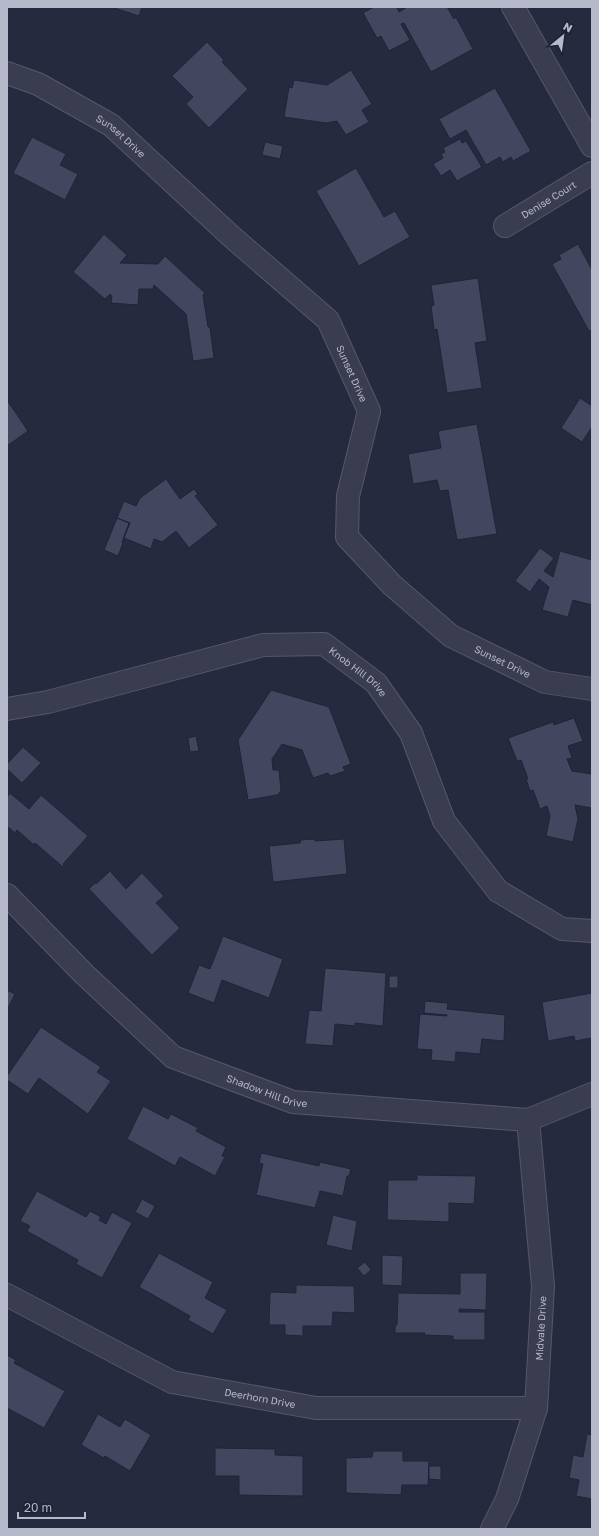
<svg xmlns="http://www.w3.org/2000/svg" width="599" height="1536" viewBox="0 0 599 1536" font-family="'Golos Text',sans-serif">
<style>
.building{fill:#42475f;stroke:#212436}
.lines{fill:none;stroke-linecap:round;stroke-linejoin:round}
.minor-casing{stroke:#55586a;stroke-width:24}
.minor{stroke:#3a3d4f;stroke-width:22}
.labels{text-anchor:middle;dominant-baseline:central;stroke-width:3.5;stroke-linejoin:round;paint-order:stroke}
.street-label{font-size:10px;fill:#b6b9ca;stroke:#1f2234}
</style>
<rect width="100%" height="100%" fill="#262a3f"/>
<path class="building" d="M111,7H142L139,16Z
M374,7H397L399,12L407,7H447L454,19L456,17L473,49L431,72L404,23L401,24L410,40L389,51L381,36L377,38L363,13Z
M207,42L224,60L222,62L248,89L209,128L186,104L193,97L172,76Z
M351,70L372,104L362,110L369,122L346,135L337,121L326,123L284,117L289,87L292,88L294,80L327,85Z
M495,88L531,151L513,161L511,157L503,162L500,157L486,165L466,130L450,139L439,119Z
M32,137L66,154L60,165L78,174L65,200L13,173Z
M460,139L462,143L466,141L482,167L457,181L450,170L441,176L433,164L443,158L441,154L445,152L443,148Z
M265,142L283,146L280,159L262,155Z
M356,168L384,217L395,211L410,237L359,266L316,191Z
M104,234L127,255L120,263L158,264L165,256L205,293L203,295L208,327H210L214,358L193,361L186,314L154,285L153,289H139L138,305L111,303L112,296L110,294L105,299L73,272Z
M578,244L592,270V330L589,331L552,264L561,259L559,255Z
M478,278L487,341L475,343L482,388L447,393L437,329L434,330L431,306L434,305L431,285Z
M580,398L592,406V427L582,442L561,428Z
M7,400L28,431L7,446Z
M477,424L497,534L457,540L448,490L440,491L437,480L413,484L408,454L441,448L438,431Z
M166,479L180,499L194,489L198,494L195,496L218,525L189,548L176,531L162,542L154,539L151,549L124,538L130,523L117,518L124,501L136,506L140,498Z
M117,518L129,523L122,542L123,543L118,556L104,550Z
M540,548L554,558L544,571L553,577L560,551L592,560V605L573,600L568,617L542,610L549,587L539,579L530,592L515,581Z
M271,690L329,707L351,764L343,767L345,771L330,776L328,773L313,778L302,750L282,744L272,759L273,770H279L281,791L277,795L248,800L238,740Z
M574,718L583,741L568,746L572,758L567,759L572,771L592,774V808L575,805L578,819L573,842L546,836L550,816L547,806L540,809L533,790L530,791L526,779H528L521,760L517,761L508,738L553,722L554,725Z
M196,736L199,751L190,752L188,738Z
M23,747L41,763L22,783L7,769V764Z
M10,793L29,809L41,795L88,836L63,864L64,865L63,867L35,843L34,845L17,830L15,833L7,826V797Z
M313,839L316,841L344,839L347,874L273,882L269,846L300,843L301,840Z
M110,871L126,889L142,873L164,896L156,903L180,928L152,955L89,889L95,883L96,884Z
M223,936L283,959L269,998L222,980L214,1003L188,993L199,965L210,969Z
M325,968L386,973L383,1026L355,1023V1026L335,1024L333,1046L305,1044L309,1010L321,1011Z
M389,976H398V988H389Z
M7,990L15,994L7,1010Z
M592,993V1038L575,1041L574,1036L548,1041L542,1002Z
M425,1001L448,1003L447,1009L505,1015L504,1041L482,1039L480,1054L456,1052L455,1062L431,1060L432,1050L417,1049L420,1014L447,1016V1015L424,1013Z
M41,1027L101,1067L97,1072L111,1081L88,1114L39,1078L28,1094L7,1080V1076Z
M143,1106L168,1119L171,1114L198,1128L196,1131L226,1147L222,1156L225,1157L215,1176L180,1157L175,1166L127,1139Z
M261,1153L319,1166L320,1162L351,1169L349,1176H347L343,1196L320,1191L315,1208L256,1195L263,1164L259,1163Z
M417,1175L476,1176L474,1204L449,1203V1222L387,1220L388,1180H417Z
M37,1191L86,1217L90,1211L101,1217L99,1220L106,1224L112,1212L132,1223L102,1278L76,1264L78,1260L27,1231L30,1226L20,1221Z
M142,1199L155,1206L148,1219L135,1212Z
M333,1215L357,1221L352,1251L326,1245Z
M159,1253L213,1282L205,1298L227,1310L213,1334L188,1320L190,1316L139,1287Z
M382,1255L403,1256L402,1286L382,1285Z
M365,1262L371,1270L364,1276L357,1268Z
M460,1273H487L486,1310L459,1309V1312H485V1340H453V1336L424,1335L425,1333H395V1326L397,1325L398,1293L460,1294Z
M296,1285L354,1286L355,1313L333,1312L332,1326H303V1336L285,1335V1325H269L270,1292L296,1293Z
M7,1355L16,1360L14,1363L65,1391L44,1428L7,1408Z
M98,1414L120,1427L125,1419L151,1435L130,1471L105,1456L104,1458L81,1445Z
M587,1434L592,1435V1499L576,1496L579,1480L569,1478L573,1455L583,1457Z
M215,1448L275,1449V1455L303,1456V1496L239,1495V1476H215Z
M373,1451H403V1461H429L428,1485H402L401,1495L346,1493V1458L372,1457Z
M429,1466H441V1480L429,1479Z"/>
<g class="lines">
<g class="minor-casing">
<g id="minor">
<path d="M513,7L592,146"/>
<path id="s1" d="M7,73L38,84L111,125L232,237L328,320L369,411L348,496L347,537L392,585L451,636L545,682L592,689"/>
<path id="s2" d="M505,226L592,173"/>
<path id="s3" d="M7,709L48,702L263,645L324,644L376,683L411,733L444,821L498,891L562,929L592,931"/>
<path id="s4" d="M7,895L84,974L173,1057L293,1102L528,1120L592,1094"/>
<path id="s5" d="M7,1295L172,1382L316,1408H536"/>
<path id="s6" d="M492,1529L507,1499L536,1408L543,1286L528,1120"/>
</g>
</g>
<use href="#minor" class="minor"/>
</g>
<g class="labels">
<g class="street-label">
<text stroke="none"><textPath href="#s1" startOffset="131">Sunset Drive</textPath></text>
<text stroke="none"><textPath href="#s2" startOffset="51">Denise Court</textPath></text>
<text stroke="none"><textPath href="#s1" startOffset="467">Sunset Drive</textPath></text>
<text stroke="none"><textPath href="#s1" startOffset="838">Sunset Drive</textPath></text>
<text stroke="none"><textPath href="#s3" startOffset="369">Knob Hill Drive</textPath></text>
<text stroke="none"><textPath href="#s4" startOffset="332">Shadow Hill Drive</textPath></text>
<text stroke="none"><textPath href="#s6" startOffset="209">Midvale Drive</textPath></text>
<text stroke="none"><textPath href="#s5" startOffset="276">Deerhorn Drive</textPath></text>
</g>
</g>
<rect width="599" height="1536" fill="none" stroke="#b6b9ca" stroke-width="16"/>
<g transform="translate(563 36) rotate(29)" stroke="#1f2234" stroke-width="3" paint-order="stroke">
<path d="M0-3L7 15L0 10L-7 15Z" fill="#b6b9ca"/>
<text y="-6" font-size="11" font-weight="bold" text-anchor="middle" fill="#b6b9ca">N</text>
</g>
<path d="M18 1512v6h67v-6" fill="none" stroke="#b6b9ca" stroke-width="2"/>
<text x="24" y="1512" font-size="12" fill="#b6b9ca" stroke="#1f2234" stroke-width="3" paint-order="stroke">20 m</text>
</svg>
